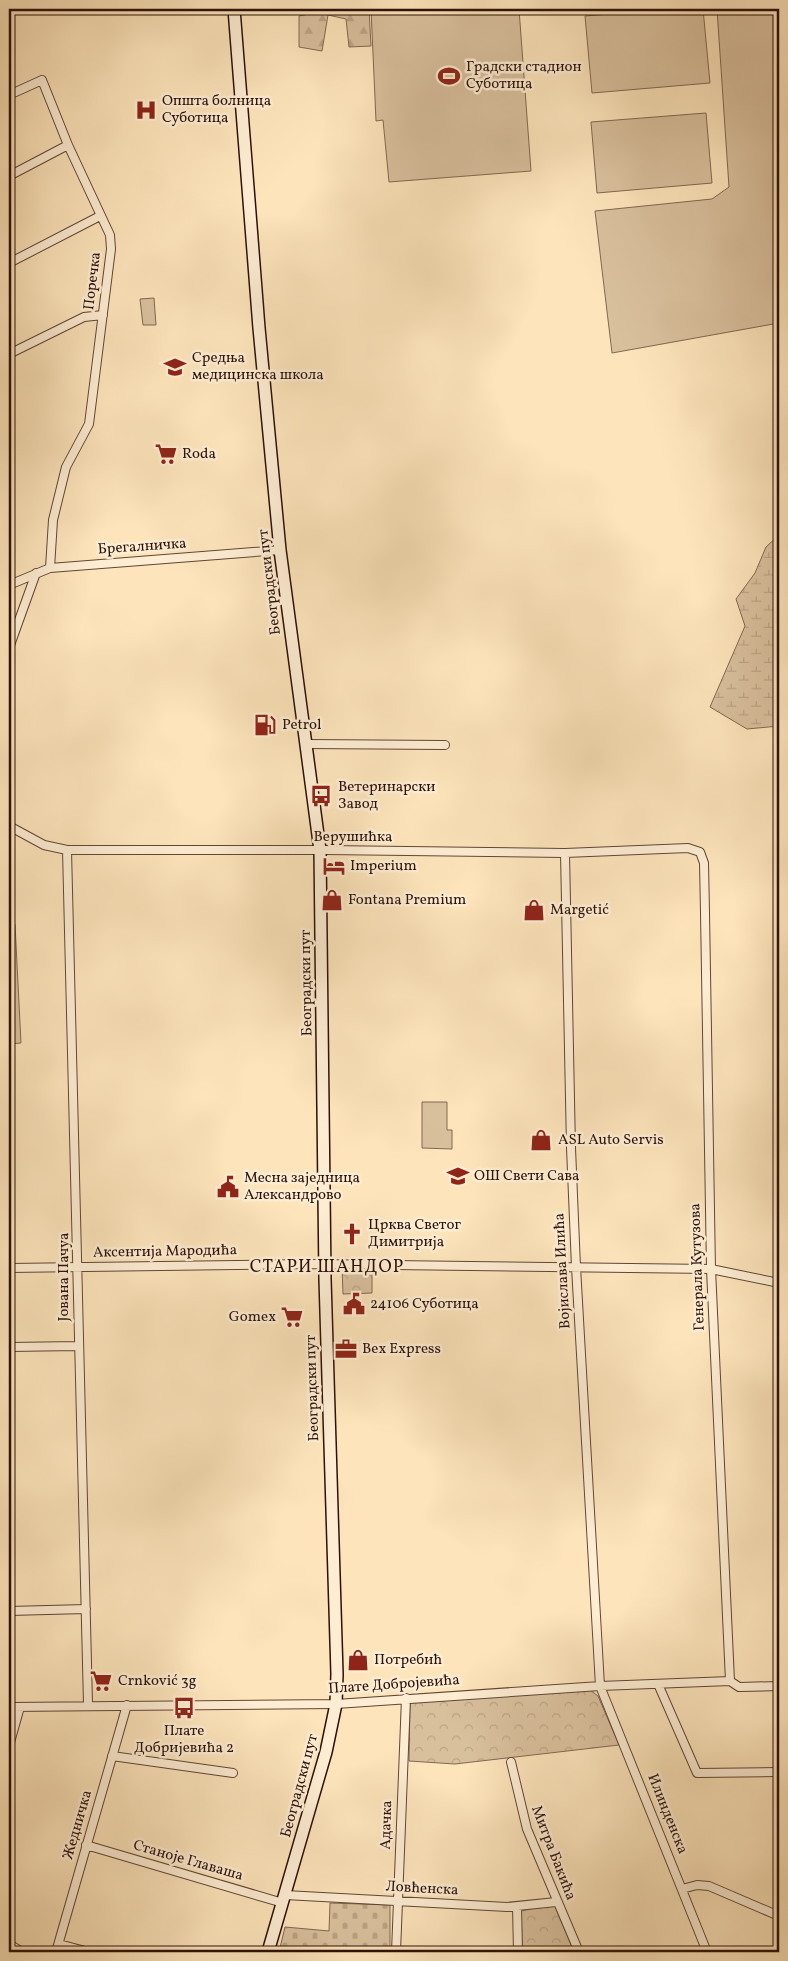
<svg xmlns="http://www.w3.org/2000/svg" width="788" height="1961" viewBox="0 0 788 1961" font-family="Vollkorn,serif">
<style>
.grass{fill:#d9c09d;stroke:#826852}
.forest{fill:url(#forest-firs);stroke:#826852}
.wetland{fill:url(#wetland-marsh);stroke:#826852}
.cemetery{fill:url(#cemetery-stones);stroke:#826852}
.park{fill:url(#park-crowns);stroke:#826852}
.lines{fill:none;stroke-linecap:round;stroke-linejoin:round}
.street-casing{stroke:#604635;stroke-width:10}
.secondary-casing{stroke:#2c1108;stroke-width:14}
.street{stroke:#feedd3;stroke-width:8}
.secondary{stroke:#feedd3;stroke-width:11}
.labels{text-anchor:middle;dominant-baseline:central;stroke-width:5;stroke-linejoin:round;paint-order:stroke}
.poi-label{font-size:15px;fill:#2c1108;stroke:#feedd3;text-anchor:start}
.street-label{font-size:15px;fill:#2c1108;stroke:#feedd3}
.quarter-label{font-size:18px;letter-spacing:1px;fill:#2c1108;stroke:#feedd3}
</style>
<defs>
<pattern id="forest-firs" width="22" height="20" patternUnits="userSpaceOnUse" patternTransform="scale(1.25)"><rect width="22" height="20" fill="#d9c09d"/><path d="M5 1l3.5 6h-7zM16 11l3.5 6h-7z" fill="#baa486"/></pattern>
<pattern id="wetland-marsh" width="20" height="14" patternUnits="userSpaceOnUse" patternTransform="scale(1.25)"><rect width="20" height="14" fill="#d9c09d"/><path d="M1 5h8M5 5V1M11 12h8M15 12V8" fill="none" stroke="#baa486"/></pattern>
<pattern id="cemetery-stones" width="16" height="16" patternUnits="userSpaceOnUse" patternTransform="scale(1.25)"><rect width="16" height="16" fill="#d9c09d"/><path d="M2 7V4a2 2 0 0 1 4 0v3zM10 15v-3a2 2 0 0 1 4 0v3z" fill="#baa486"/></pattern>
<pattern id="park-crowns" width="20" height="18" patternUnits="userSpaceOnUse" patternTransform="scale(1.25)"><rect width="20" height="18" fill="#d9c09d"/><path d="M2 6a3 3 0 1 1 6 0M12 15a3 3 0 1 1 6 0" fill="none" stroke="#baa486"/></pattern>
</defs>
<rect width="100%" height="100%" fill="#fde4bb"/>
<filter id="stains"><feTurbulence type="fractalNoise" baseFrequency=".004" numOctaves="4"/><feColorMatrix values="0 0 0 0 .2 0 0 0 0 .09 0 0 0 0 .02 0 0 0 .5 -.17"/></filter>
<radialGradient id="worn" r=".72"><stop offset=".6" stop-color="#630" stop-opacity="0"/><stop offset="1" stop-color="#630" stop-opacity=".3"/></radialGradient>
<path class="grass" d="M371,9H519L531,171L389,182L383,120L376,121Z
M675,9H703L710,83L592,93L585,16Z
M717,9H776L779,18V323L612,353L595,211L712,199L729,187Z
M706,113L712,183L597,193L591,122Z
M154,298L156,325H143L140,299Z
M15,924L21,1043L9,1044V925Z
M422,1102H447V1130H452V1149L422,1148Z"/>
<path class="forest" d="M310,9H369L371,46L349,47L346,19L328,15L322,51L299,47V16L309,14Z"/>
<path class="wetland" d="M779,535V726L747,729L710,707L745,626L736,599L755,573L766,547Z"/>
<path class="cemetery" d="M330,1903L390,1905V1952H279L285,1927L329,1931Z"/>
<path class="park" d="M372,1266V1293L343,1294L342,1267Z
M590,1690L598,1696L619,1745L455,1764L409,1761L410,1702Z
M554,1904L574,1952H522L521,1911Z"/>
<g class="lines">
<g class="street-casing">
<path id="street" d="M9,95L42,80L68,145L110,235L111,249L89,424L66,467L53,520L50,568
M9,176L68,145
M9,263L100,216
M9,354L84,317L103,315
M9,585L50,568L280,550
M9,648L36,573
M306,744L445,745
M9,826L44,845L67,850H325L565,853L688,848L700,852L704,863L705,913L711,1269L730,1681
M67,850C75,1135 80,1420 88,1704
M565,853L571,1148L576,1267L600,1686L707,1952
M9,1268L313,1264L711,1269L779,1283
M9,1347L78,1346
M9,1611L86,1609
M658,1684L697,1773L779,1772
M9,1707L336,1704L600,1686L730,1681L739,1687L779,1686
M9,1746L20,1707
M112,1756L233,1773
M511,1762L527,1829L579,1952
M86,1845L283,1903
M682,1889L697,1885L709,1886L779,1916
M285,1895L507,1907L556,1902
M517,1907L518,1952
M9,1944L22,1952
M59,1944L89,1952
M56,1952L127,1705
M396,1952L406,1698"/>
</g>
<g class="secondary-casing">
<path id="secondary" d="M234,9L259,328L280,550L320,850L325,1279L337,1674L336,1704L326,1752L268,1952"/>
</g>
<use href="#street" class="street"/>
<use href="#secondary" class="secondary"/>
</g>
<defs>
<g id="stadium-bare" transform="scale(1.725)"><path d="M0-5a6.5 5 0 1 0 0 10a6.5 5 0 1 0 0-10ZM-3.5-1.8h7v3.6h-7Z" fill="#8f2418" stroke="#feedd3" stroke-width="2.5" paint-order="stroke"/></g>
<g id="hospital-bare" transform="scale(1.725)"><path d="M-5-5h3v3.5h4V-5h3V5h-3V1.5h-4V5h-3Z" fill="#8f2418" stroke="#feedd3" stroke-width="2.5" paint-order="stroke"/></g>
<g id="school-bare" transform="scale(1.725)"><path d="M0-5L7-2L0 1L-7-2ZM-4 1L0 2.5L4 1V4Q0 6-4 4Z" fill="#8f2418" stroke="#feedd3" stroke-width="2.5" paint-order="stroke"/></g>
<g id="supermarket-bare" transform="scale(1.725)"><path d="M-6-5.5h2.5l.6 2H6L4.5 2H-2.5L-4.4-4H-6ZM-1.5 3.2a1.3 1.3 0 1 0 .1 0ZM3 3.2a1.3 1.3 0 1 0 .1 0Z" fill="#8f2418" stroke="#feedd3" stroke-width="2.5" paint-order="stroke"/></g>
<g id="fuel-bare" transform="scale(1.725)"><path d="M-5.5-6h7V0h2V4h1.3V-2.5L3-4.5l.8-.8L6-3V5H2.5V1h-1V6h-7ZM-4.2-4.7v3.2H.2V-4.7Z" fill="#8f2418" stroke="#feedd3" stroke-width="2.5" paint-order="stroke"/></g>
<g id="bus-bare" transform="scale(1.725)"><path d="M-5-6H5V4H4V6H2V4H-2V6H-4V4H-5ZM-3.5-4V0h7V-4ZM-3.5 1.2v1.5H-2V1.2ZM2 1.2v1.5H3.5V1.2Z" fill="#8f2418" stroke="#feedd3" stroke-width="2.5" paint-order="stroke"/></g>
<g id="hotel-bare" transform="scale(1.725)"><path d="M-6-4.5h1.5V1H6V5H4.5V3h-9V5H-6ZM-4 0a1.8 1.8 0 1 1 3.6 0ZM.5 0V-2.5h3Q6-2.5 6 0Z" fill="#8f2418" stroke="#feedd3" stroke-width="2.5" paint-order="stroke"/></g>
<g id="shop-bare" transform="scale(1.725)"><path d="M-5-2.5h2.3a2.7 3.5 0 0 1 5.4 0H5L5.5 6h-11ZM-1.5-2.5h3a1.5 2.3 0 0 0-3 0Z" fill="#8f2418" stroke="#feedd3" stroke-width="2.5" paint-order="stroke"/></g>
<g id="civic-bare" transform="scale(1.725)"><path d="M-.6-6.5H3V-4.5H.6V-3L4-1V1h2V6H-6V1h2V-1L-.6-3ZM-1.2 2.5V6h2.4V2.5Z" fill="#8f2418" stroke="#feedd3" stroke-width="2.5" paint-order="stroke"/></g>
<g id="church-bare" transform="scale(1.725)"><path d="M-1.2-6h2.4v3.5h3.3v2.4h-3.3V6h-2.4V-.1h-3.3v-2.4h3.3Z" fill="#8f2418" stroke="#feedd3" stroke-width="2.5" paint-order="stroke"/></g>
<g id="office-bare" transform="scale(1.725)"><path d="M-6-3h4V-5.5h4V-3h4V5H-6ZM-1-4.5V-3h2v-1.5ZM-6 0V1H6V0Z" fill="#8f2418" stroke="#feedd3" stroke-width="2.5" paint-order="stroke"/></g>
</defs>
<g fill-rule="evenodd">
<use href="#stadium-bare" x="449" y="76"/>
<use href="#hospital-bare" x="146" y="110"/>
<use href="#school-bare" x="175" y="367"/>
<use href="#supermarket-bare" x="166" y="454"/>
<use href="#fuel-bare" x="265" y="725"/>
<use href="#bus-bare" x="321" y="796"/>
<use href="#hotel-bare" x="334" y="866"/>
<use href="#shop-bare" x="332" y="900"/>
<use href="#shop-bare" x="534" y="910"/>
<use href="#shop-bare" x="541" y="1140"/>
<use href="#school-bare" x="458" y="1176"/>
<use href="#civic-bare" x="228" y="1187"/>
<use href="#church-bare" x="352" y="1234"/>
<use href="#civic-bare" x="354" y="1304"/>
<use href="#supermarket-bare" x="292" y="1317"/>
<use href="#office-bare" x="346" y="1349"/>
<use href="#shop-bare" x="358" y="1660"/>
<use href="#supermarket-bare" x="101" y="1681"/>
<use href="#bus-bare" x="184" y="1708"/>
</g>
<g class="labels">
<g class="poi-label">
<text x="466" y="67">Градски стадион<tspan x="466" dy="17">Суботица</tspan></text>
<text x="162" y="101">Општа болница<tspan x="162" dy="17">Суботица</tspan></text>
<text x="192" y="358">Средња<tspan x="192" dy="17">медицинска школа</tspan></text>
<text x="182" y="454">Roda</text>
<text x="282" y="725">Petrol</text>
<text x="338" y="787">Ветеринарски<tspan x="338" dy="17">Завод</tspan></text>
<text x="350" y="866">Imperium</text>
<text x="348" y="900">Fontana Premium</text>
<text x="550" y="910">Margetić</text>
<text x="558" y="1140">ASL Auto Servis</text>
<text x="474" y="1176">ОШ Свети Сава</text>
<text x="244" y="1178">Месна заједница<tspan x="244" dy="17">Александрово</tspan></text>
<text x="368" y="1225">Црква Светог<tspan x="368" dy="17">Димитрија</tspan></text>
<text x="370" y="1304">24106 Суботица</text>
<text x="276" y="1317" text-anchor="end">Gomex</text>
<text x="362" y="1349">Bex Express</text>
<text x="374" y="1660">Потребић</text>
<text x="118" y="1681">Crnković 3g</text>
<text x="184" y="1731" text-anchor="middle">Плате<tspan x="184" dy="17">Добријевића 2</tspan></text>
</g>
<g class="street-label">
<text transform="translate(93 281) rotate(-83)">Поречка</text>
<text transform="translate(142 547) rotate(-4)">Брегалничка</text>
<text transform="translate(270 582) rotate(-97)">Београдски пут</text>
<text x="353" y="837">Верушићка</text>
<text transform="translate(307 983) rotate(-91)">Београдски пут</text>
<text transform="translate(165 1252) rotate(-1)">Аксентија Мародића</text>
<text transform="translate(698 1267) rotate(-92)">Генерала Кутузова</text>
<text transform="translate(563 1271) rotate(-93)">Војислава Илића</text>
<text transform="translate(64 1277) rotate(-90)">Јована Пачуа</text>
<text transform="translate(313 1388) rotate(-92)">Београдски пут</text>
<text transform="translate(394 1685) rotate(-4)">Плате Добројевића</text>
<text transform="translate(300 1786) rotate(-75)">Београдски пут</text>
<text transform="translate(667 1814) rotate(68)">Илинденска</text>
<text transform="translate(78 1825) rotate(-74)">Жедничка</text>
<text transform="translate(387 1825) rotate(-88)">Адачка</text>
<text transform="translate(553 1853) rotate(69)">Митра Бакића</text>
<text transform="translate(188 1861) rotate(16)">Станоје Главаша</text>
<text transform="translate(422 1889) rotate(3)">Ловћенска</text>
</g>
<g class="quarter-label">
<text x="327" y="1267">СТАРИ ШАНДОР</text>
</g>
</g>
<rect width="788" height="1961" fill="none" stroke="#fde4bb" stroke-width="30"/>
<rect x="10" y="10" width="768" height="1941" fill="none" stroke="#2c1108" stroke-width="2.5"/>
<rect x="15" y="15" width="758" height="1931" fill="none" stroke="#2c1108"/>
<rect width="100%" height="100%" filter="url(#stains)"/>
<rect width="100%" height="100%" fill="url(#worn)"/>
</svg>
